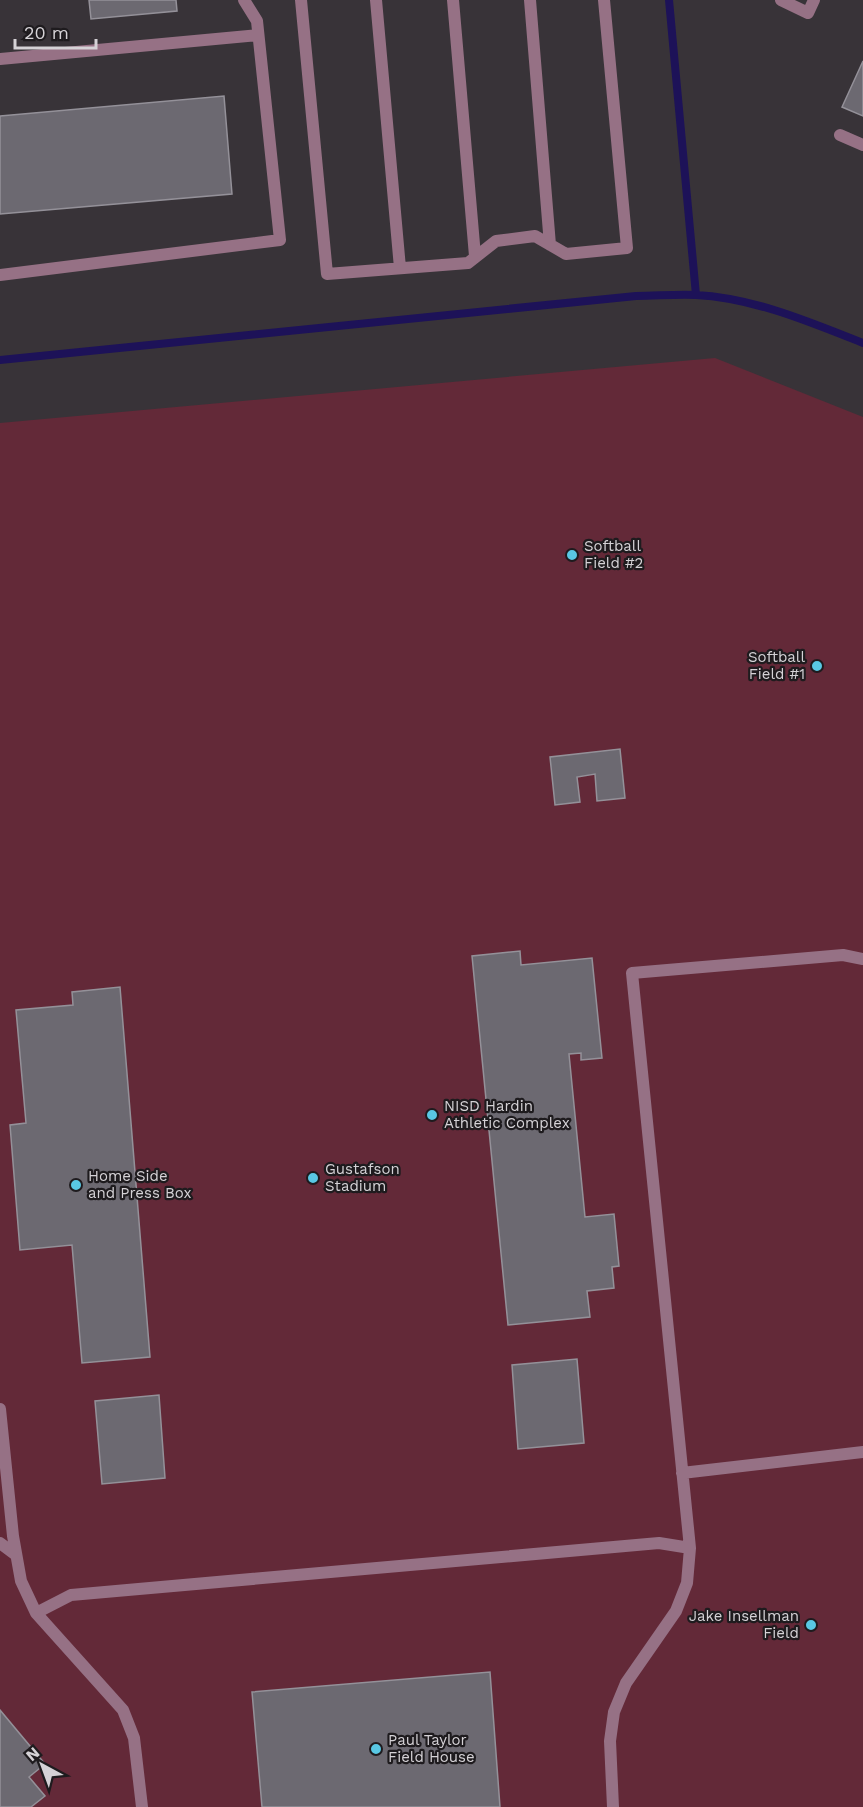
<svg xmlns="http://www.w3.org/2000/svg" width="863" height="1807" viewBox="0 0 863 1807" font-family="'Work Sans',sans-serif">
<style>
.green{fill:#632938}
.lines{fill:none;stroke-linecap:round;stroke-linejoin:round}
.stream{stroke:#1d1258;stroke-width:8}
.building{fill:#6c6971;stroke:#949199;stroke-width:1.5}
.service{stroke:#967185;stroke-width:12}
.poi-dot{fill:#59c8e4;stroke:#1e1b1e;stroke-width:2}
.labels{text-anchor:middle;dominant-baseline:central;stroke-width:4.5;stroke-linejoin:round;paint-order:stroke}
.poi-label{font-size:15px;fill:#d5d2d6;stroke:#1e1b1e;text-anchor:start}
</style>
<rect width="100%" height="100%" fill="#383338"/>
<path class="green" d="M715,358L863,417V1807H0V423Z"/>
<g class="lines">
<path class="stream" d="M669,0L696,295
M0,360L636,296C656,296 676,294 696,295C754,298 810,322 863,343"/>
</g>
<path class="building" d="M89,0H176L177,11L91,19Z
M863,61V116L842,107Z
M224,96L232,194L0,214V116Z
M620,749L625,798L597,801L595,774L577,777L580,802L555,805L550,757Z
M520,951L521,965L592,958L602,1058L581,1060V1053L569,1054L585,1217L614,1214L619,1266L612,1267L614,1288L587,1291L590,1317L508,1325L472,956Z
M120,987L150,1357L82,1363L72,1245L20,1250L10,1125L26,1123L16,1010L73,1005L72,992Z
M577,1359L584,1443L518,1449L512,1365Z
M159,1395L165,1478L102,1484L95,1401Z
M490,1672L500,1807H262L252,1692Z
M0,1710L45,1764L29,1777L45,1796L31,1807H0Z"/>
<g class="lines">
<path class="service" d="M301,0L327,274L468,263L496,241L535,236L566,254L627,248L604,0
M376,0L400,268
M453,0L475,256
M530,0L550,245
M781,0L808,13L814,0
M0,59L258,35
M840,135L863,145
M0,275L280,240L257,21L244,0
M0,1409L13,1536L21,1581L36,1613L123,1710L134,1738L142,1807
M682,1473L863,1452
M0,1543L16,1555
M36,1613L71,1595L659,1543L690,1548
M613,1807L610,1741L614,1712L626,1683L676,1611L687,1583L690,1548L632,973L843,955L863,959"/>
</g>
<g class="poi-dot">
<circle cx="572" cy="555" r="6"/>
<circle cx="817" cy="666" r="6"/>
<circle cx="432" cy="1115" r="6"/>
<circle cx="313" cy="1178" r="6"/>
<circle cx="76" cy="1185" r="6"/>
<circle cx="811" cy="1625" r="6"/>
<circle cx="376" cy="1749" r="6"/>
</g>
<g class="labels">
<g class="poi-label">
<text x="584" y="546">Softball<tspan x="584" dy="17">Field #2</tspan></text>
<text x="805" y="657" text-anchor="end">Softball<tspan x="805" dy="17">Field #1</tspan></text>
<text x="444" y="1106">NISD Hardin<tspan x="444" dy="17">Athletic Complex</tspan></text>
<text x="325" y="1169">Gustafson<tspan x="325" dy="17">Stadium</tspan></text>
<text x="88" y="1176">Home Side<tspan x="88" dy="17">and Press Box</tspan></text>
<text x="799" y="1616" text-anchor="end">Jake Insellman<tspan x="799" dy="17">Field</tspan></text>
<text x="388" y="1740">Paul Taylor<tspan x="388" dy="17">Field House</tspan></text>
</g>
</g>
<g transform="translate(42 1765) rotate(319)" stroke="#1e1b1e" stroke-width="4.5" paint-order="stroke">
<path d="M0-4.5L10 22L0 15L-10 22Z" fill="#d5d2d6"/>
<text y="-9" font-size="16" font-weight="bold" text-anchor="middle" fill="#d5d2d6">N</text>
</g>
<path d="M15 39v9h81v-9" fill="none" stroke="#d5d2d6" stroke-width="3"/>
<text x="24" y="39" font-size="18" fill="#d5d2d6" stroke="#1e1b1e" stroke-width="4.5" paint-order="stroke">20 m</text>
</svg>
